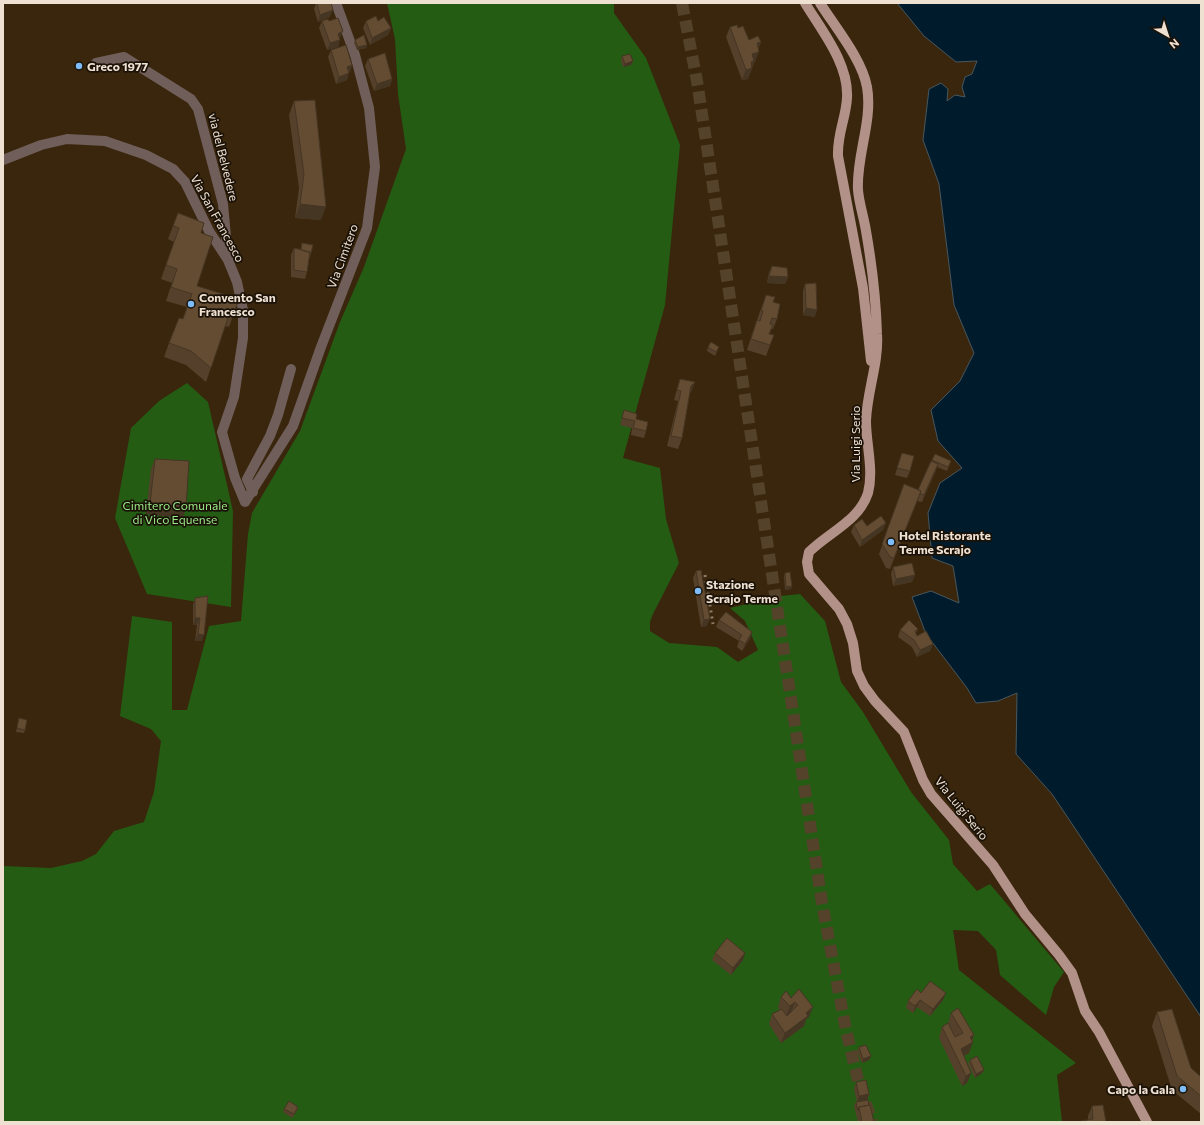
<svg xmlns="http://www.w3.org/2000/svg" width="1204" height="1125" viewBox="0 0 1204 1125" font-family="Commissioner,sans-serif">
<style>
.green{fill:#245c14}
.water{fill:#001c2c;stroke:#48575e}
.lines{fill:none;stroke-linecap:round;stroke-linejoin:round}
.highway-tunnel{stroke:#55422a;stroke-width:12;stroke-dasharray:12 6;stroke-linecap:butt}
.minor{stroke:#6f5e5a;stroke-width:10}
.major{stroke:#b29189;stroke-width:10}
.rail{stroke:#8e7d68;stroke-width:3;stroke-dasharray:2 4;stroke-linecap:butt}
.wall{fill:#55412b}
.shaded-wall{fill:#453523}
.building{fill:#634c32;stroke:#453523}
.poi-dot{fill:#7ebdf9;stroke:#1a1107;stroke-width:1.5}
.labels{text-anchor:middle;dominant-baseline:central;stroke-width:3.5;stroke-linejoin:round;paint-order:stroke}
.poi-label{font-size:12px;font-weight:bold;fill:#efe1d2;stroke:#1a1107;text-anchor:start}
.street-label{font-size:12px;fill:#efe1d2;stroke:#1a1107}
.park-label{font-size:12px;fill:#9ae987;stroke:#1a1107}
</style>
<rect width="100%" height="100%" fill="#3a260c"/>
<path class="green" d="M387,3H614V13L646,58L680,145L665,305L623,458L660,468L666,519L679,563L653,614L650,622V631L669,643L717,647L738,662L758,650L745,621L730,608L781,596L800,594L825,621L841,682L863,712L911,792L949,840L953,864L977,891L990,884L1064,972L1054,987L1046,1015L1000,975L996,950L978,931L953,930L959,970L1076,1063L1057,1075L1062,1122H3V866L51,868L82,861L96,854L114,831L144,822L154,792L161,741L151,729L120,716L132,616L172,622V710H187L209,626L241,621L248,534L252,513L300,431L340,322L364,267L406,149L398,94L395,39Z
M187,383L208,402L233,511L231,607L147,594L115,518L131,428L159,401Z"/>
<path class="water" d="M897,3H1201V1017L1052,794L1016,754L1017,693L998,701L976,703L967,688L926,634L912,597L931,591L959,603L953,566L932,558L928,513L940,483L962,468L938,441L931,410L960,381L974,353L954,305L939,184L923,140L929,89L941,83L948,89L947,101L955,95L965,97L962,87L965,77L972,74L977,61L956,62L924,36Z"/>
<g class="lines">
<path class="highway-tunnel" d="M682,3L697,81L822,903L846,1030L858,1080L872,1122"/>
<path class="minor" d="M96,63L124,57L191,99L198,109L223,204L228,258
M3,160L41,145L67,139L105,141L146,155L173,169L185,182L209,231L228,260L237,282L243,310V338L234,397L222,432L235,478L245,502L293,426L321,347L367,228L375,167L369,108L355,55L336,3
M253,492L247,479L270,436L278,415L291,369"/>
<path class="major" d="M805,3C822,31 849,64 847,98C846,118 837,134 838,156L863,288L871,361
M820,3C835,27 862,59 867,87C873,121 856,156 858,190C859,203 864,218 866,231C872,265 876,300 877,334C879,363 867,391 866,421C866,444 874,470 868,493C859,521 829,532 809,552L807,562L809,574L839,609L847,624L853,643L857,671L864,686L875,701L904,732L923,780L931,794L993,865L1025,914L1059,955L1072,973L1085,1011L1099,1032L1147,1122"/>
<path class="rail" d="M705,575L713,624"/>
</g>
<path class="wall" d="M316,3H331L330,17L318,22L314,9Z
M322,21H329L340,38L338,47L327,50L319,28Z
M366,21H378L391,28L388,35L370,45L363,28Z
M730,27L738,28L749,40L761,42L758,49L755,62L754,63L748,79L742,80L726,37Z
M355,40L367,45L366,48L357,50L354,43Z
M331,50L352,65L350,72H349L347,80L336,84L328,57Z
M622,56L633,61L631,65L623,67L621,60Z
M368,59L392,79L390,86L374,91L365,66Z
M294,101L321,220L295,218L299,188L289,115Z
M173,226L201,233L197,286L239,299L229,327L225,326L206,382L186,365L164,357L169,343L183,319L187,307L166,301L172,283L161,279L174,242L168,239Z
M302,243L311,253L310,257H309L307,272L305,279L291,277V255L294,248L300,250Z
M772,266L788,277L785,284L767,283L769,272Z
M805,284L815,317L803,315V291Z
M766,295L773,302L777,319L773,329H771L770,334L774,335L766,356L747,350L753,331L757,320Z
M708,347H719L715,356L707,351Z
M680,379L695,382L691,392L689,394L682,438L678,449L667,446L678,401L674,400Z
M624,410L636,419L646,431L644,438L631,435L632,428L620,425Z
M902,453L910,471L907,478L895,475Z
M935,454L951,461L947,471L937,467L922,502L917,501L890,569L886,568L879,554L904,484L918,490Z
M155,459L183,518L146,514L151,469Z
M886,523L883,530L860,547L851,532L854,525L867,526Z
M893,567L915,575L912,582L893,586L891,574Z
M696,571L707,626L701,627L693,578Z
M785,573L792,586L791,589L785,590L784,577Z
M208,596L202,641H195L197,625H193V605L195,598Z
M719,620L752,632L750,639L742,651L737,647L739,641L716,627Z
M918,629L916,633L917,636L933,644L930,651L917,657L912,647L898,637L900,630Z
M19,718L25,730L24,733L16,732L18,722Z
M715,953L743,960L731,975L712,960Z
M786,991L809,1017L806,1019L804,1026L781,1043L769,1024L772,1014L780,1010L778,1007L781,997Z
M921,993L943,1000L930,1016L917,1007L913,1013L906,1008L908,1001Z
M1157,1012L1191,1068L1201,1077V1114L1172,1090L1152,1026Z
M951,1013L974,1035L969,1053L964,1056L971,1073L967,1083L962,1086L939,1038L942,1027L948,1024Z
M859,1047L871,1056L869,1060L862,1063L857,1051Z
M970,1060L984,1070L982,1073L975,1078L968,1064Z
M856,1082L869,1094L867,1100L874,1122H858L854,1106L856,1102H857L854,1089Z
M1092,1106L1106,1122H1081V1121L1088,1120V1116Z
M298,1107L297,1111L292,1118L283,1112L284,1109Z"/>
<path class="shaded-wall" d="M333,10L330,17L318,22L320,15Z
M391,28L388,35L370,45L372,38Z
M343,31L340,38L336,41L338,34Z
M340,40L338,47L327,50L330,43Z
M761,42L757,52V43Z
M367,45L366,48L357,50L358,47Z
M759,52L755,62L754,63L748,79L742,80L752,54Z
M633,61L631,65L623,67L625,64Z
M352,65L350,72L345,74L347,67Z
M349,73L347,80L336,84L339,77Z
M392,79L390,86L374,91L377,84Z
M300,204L326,207L321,220L295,218Z
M769,276L788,277L785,284L767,283Z
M806,308L817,310L815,317L803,315Z
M695,382L691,392L687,396L691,386Z
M938,464L936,471L922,502L924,495Z
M921,491L917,502L890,569L894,558Z
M150,504L186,507L183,518L146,514Z
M886,523L883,530L860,547L862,540Z
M915,575L912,582L893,586L896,579Z
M792,586L791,589L785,590L786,587Z
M195,618H200L197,625H193Z
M710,619L707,626L701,627L704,620Z
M752,632L750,639L742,651L745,644Z
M198,634L204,635L202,641H195Z
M933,644L930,651L917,657L920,650Z
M745,953L743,960L731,975L733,968Z
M946,993L943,1000L930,1016L933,1009Z
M920,1000L917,1007L913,1013L915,1006Z
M795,1002L791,1012L786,1016L790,1006Z
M813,1007L809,1017L806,1019L804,1026L781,1043L785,1033Z
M974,1035L971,1043L973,1042L969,1053L958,1059L961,1049L970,1037Z
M871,1056L869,1060L862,1063L863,1059Z
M984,1070L982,1073L975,1078L976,1074Z
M971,1073L967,1083L962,1086L966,1076Z
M869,1094L867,1101L857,1103L859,1096Z"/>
<path class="building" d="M317,3H331L333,10L320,15Z
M376,16L378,21L384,17L391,28L372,38L366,21Z
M338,18L343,31L338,34L340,40L330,43L322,21L328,19L329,21Z
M737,25L738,28L743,26L749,40L758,36L761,42L757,43L759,52L752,54L754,61L751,62L752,68L746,70L730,27Z
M364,35L367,45L358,47L355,40Z
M346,45L352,65L347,67L349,73L339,77L331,50Z
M385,53L392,79L377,84L368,59Z
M630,54L633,61L625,64L622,56Z
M315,100L326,207L300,204L304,174L294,101Z
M178,213L204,223L201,233L213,237L197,286L239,299L234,313L230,312L211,368L191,351L169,343L179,318L183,319L192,294L171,287L177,269L166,265L179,228L173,226Z
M302,243L313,245L311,253L301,250Z
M294,248L310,252L307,272L294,270Z
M772,266L787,268L788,277L769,276Z
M816,283L817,310L806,308L805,284Z
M766,295L775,297L773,302L780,304L777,319L772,318L770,324L773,325L769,334L774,335L770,345L751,339L757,320L760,321L763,311H761Z
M711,342L719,347L716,352L708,347Z
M680,379L695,382L691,386L682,438L671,436L681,391L677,390Z
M624,410L637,414L636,419L648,422L646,431L633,428L635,421L622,418Z
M902,453L914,456L910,471L897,468Z
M935,454L951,461L948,467L932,460Z
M155,459L189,461L186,507L150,504Z
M931,461L938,464L924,495L920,494L921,491L918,490Z
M904,484L921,491L894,558L890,557L882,544Z
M881,516L886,523L862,540L854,525L862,519L867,526Z
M912,563L915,575L896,579L893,567Z
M701,570L710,619L704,620L696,571Z
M790,572L792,586L786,587L785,573Z
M208,596L204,635L198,634L200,618H195V598Z
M726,612L752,632L745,644L739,640L742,635L719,620Z
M909,620L918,629L915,631L917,636L926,631L933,644L920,650L914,640L900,630Z
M19,718L27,720L25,730L17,728Z
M727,938L745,953L733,968L715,953Z
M930,981L946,993L933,1009L920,1000L915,1006L908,1001L917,989L921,993Z
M799,989L813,1007L806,1013L808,1016L785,1033L772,1014L782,1009L787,1016L798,1005L795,1002L790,1006L781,997L786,991L791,998Z
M958,1008L974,1035L970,1037L973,1042L961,1049L971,1073L966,1076L942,1027L948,1023L955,1037L963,1033L951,1013Z
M1172,1009L1191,1068L1201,1077V1096L1177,1076L1157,1012Z
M866,1045L871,1056L863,1059L859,1047Z
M977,1056L984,1070L976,1074L970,1060Z
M866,1080L869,1094L859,1096L856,1082Z
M868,1100L869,1105L859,1107L858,1111L856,1102Z
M289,1101L298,1107L294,1114L284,1109Z
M870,1105L874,1122H862L859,1107Z
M1103,1105L1106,1122H1081V1121L1093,1119L1092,1106Z"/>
<g class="poi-dot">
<circle cx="79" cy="66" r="4"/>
<circle cx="191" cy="304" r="4"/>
<circle cx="891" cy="542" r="4"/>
<circle cx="698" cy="591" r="4"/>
<circle cx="1183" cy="1089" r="4"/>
</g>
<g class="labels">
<g class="poi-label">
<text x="87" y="66">Greco 1977</text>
<text x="199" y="297">Convento San<tspan x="199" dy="14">Francesco</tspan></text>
<text x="899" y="535">Hotel Ristorante<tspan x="899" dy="14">Terme Scrajo</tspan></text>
<text x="706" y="584">Stazione<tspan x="706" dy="14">Scrajo Terme</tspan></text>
<text x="1175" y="1089" text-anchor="end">Capo la Gala</text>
</g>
<g class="street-label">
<text transform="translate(224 157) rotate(76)">via del Belvedere</text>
<text transform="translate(218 218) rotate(61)">Via San Francesco</text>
<text transform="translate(342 256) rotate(-70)">Via Cimitero</text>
<text transform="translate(855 444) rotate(-90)">Via Luigi Serio</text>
<text transform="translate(962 808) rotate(51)">Via Luigi Serio</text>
</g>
<g class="park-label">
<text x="175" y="505">Cimitero Comunale<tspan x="175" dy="14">di Vico Equense</tspan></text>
</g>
</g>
<rect width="1204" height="1125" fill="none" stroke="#efe1d2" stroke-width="8"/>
<g transform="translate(1168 36) rotate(141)" stroke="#1a1107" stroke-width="3" paint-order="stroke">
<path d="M0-3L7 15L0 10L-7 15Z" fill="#efe1d2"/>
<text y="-6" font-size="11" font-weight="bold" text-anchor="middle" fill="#efe1d2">N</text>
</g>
</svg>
